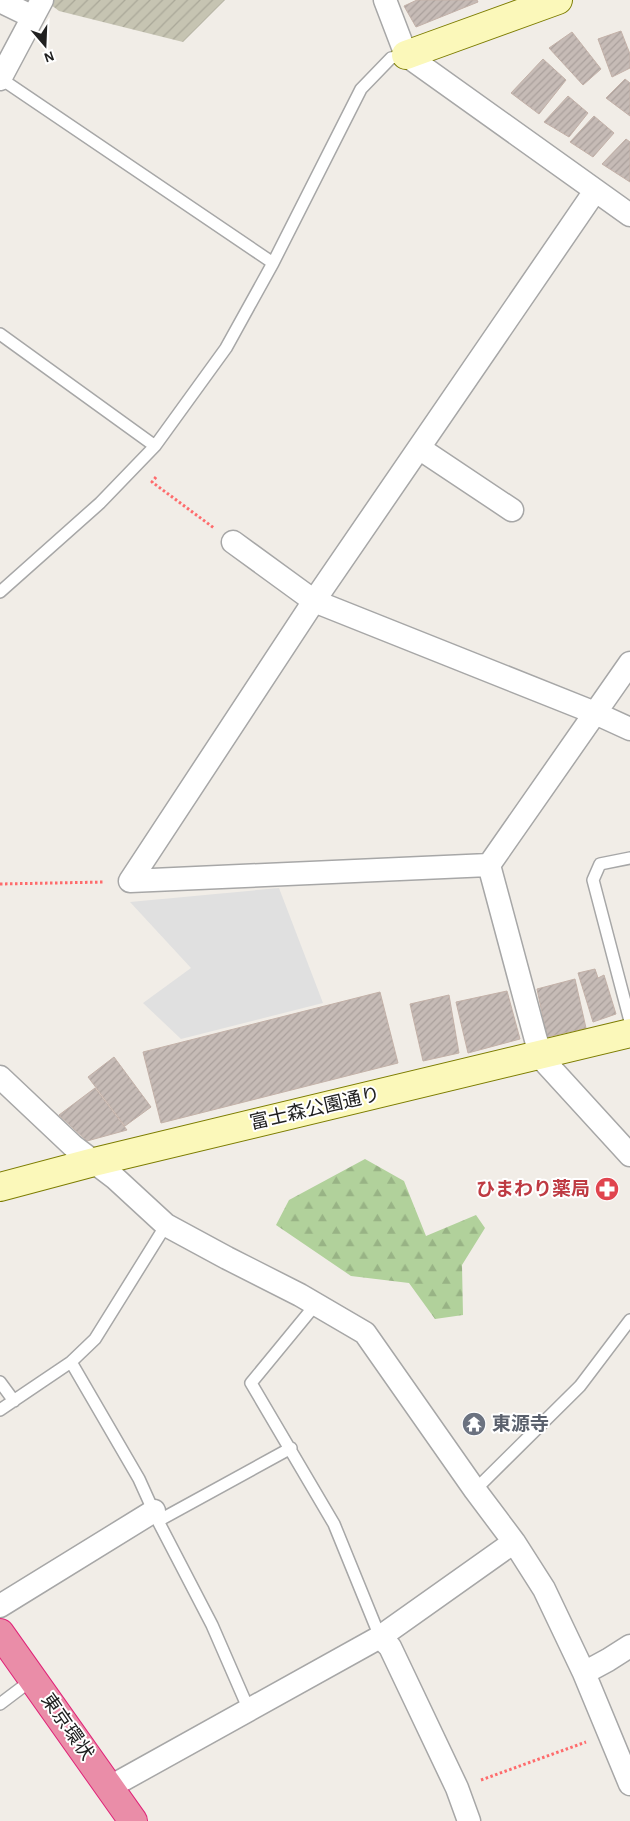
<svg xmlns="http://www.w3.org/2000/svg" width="630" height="1821" viewBox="0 0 630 1821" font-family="'Alegreya Sans','Noto Sans JP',sans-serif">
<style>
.construction{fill:url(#construction-furrows)}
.forest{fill:url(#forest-firs)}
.parking{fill:#e0e0e0}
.building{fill:url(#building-hatch);stroke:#c3b1a8}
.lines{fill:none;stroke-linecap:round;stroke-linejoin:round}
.lane-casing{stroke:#a7a7a7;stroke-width:14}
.street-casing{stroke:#a7a7a7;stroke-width:25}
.secondary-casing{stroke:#7d7d02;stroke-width:30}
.highway-casing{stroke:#e02378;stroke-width:30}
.path{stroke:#fe6b6c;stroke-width:3;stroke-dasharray:2.5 2.5;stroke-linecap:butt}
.lane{stroke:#fff;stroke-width:11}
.street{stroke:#fff;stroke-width:22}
.secondary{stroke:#fbf8ba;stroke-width:28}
.highway{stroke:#ea8da8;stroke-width:28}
.labels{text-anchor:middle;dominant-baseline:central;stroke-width:4;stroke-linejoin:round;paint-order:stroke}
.street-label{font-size:19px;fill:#202020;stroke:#fff}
.health-label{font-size:19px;font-weight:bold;fill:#be3a42;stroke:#fff;text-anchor:end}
.worship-label{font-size:19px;font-weight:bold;fill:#5b616d;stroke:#fff;text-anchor:start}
</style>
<defs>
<pattern id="construction-furrows" width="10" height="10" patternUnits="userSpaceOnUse" patternTransform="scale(1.25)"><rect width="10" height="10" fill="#c6c4b2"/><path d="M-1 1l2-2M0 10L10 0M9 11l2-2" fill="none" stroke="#aaa899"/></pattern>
<pattern id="forest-firs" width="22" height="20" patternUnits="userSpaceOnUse" patternTransform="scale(1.25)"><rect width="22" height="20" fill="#b1d19b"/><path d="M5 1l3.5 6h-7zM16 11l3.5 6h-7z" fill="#98b385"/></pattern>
<pattern id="building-hatch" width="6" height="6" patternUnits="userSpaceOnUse" patternTransform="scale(1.25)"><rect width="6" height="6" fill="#c6bbb6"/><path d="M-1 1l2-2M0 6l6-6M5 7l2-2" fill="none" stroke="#aaa09c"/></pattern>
</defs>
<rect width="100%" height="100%" fill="#f1ede7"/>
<path class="construction" d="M52,0H225L183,42L59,11L50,4Z"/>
<path class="forest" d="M365,1159L404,1181L426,1236L476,1215L485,1228L462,1265L463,1315L435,1319L409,1283L351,1276L276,1225L289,1200Z"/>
<path class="parking" d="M279,888L323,1003L181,1039L143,1003L191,968L130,902Z"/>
<path class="building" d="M417,0H477L478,2L416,27L404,6Z
M621,31L630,54V68L612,77L598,39Z
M572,32L601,69L583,85L549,48Z
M543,59L566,80L539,114L511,93Z
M625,79L630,83V116L606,98Z
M568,96L588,113L569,137L544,122Z
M594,116L614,133L593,157L570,142Z
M626,139L630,142V182L602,164Z
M595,969L598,978L604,975L616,1014L593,1022L578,973Z
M575,979L586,1028L547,1037L537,989Z
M507,991L520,1039L468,1053L456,1002Z
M380,992L398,1063L161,1123L143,1052Z
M449,995L459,1053L423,1061L410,1004Z
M114,1057L151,1107L125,1126L88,1077Z
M95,1088L127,1130L87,1141L59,1115Z"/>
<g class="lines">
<g class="lane-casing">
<path id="lane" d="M0,78L273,263
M0,334L155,446
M0,592L100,503L155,446L226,348L273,263L361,89L391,58L406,55
M630,858L600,864L593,880L630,1021
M316,1304L251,1383L334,1524L380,1637
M71,1362L139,1479L158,1521L212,1625L249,1710
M0,1382L14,1401
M0,1410L71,1362L95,1339L166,1225
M475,1490L580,1386L630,1320
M158,1521L291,1448
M0,1704L33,1679"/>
</g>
<g class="street-casing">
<path id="street" d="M385,0L406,55L630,215
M0,1L33,17
M0,79L42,0
M419,448L512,510
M233,542L314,601L595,713L630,729
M489,865L130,881L314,601L595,191
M489,865L536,1040L544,1061L630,1155
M489,865L630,663
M0,1077L73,1146L115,1178L166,1225L227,1258L300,1295L365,1333L475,1490L514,1542L544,1589L584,1673L630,1784
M0,1606L154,1511
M380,1637L390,1647L457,1788L469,1821
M584,1673L608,1660L630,1646
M110,1787L380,1637L514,1542"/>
</g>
<g class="secondary-casing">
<path id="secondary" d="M406,55L558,0
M0,1187L94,1162L630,1033"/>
</g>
<g class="highway-casing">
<path id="highway" d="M0,1633L133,1821"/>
</g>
<path class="path" d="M156,477L152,482L214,528
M0,884L105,882
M481,1780L586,1742"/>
<use href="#lane" class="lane"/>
<use href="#street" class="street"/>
<use href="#secondary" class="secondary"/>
<use href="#highway" class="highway"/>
</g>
<defs>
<g id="pharmacy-disc" transform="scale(1.25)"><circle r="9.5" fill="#e0444e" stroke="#fff"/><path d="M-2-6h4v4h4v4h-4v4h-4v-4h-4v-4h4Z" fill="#fff"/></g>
<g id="temple-disc" transform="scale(1.25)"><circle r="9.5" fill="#6b7280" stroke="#fff"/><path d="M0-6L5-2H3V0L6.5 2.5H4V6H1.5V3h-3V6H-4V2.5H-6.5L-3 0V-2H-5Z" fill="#fff"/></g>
</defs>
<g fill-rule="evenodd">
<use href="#pharmacy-disc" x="607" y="1189"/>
<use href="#temple-disc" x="474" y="1424"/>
</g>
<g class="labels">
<g class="street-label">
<text transform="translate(315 1109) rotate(-13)">富士森公園通り</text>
<text transform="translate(67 1727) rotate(55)">東京環状</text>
</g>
<g class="health-label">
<text x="590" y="1189">ひまわり薬局</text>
</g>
<g class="worship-label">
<text x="492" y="1424">東源寺</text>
</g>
</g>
<g transform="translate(45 45) rotate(161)" stroke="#ffffff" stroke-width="4" paint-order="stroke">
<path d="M0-4L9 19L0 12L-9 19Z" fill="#202020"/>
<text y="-8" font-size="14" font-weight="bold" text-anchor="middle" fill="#202020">N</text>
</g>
</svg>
